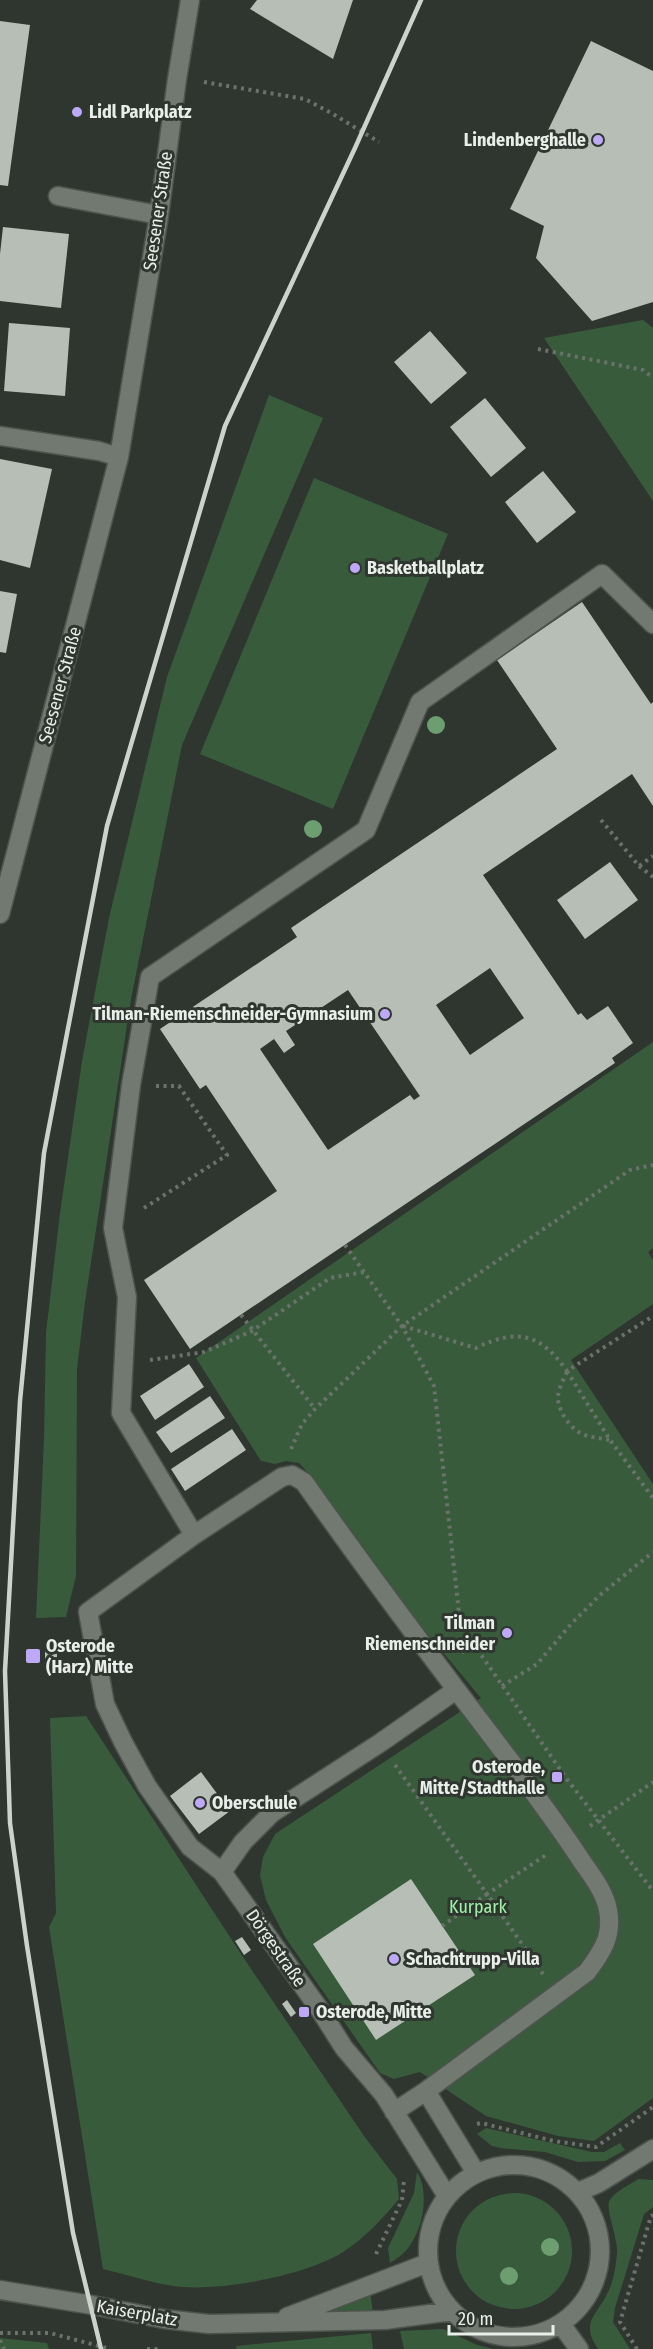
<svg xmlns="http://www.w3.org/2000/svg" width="653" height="2349" viewBox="0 0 653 2349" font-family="'Fira Sans Condensed',sans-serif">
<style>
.green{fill:#385c3b}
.building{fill:#b6beb6;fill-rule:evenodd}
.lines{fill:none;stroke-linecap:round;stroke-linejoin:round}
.minor-casing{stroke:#4e534e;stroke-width:21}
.path{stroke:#6b716b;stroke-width:4;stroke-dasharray:3 4.5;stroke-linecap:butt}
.minor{stroke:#717971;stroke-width:18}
.rail{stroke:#cdd2cd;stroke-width:4.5}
.tree{fill:#6c9e70}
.poi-dot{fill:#bda9f5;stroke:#2f362f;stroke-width:2}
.labels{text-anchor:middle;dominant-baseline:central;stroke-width:6;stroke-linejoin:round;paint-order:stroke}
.poi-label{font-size:18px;font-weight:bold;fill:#eaeeea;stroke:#2f362f;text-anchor:start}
.street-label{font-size:18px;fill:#eaeeea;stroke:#2f362f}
.park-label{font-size:18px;fill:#9ef4a5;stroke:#2f362f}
</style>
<rect width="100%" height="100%" fill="#2f362f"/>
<path class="green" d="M643,320L653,328V501L544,338Z
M269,395L323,418L182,745L131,999L85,1302L77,1369L76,1576L66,1617L36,1618L44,1439L46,1333L60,1213L82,1061L109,918L167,677Z
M314,478L448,534L333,809L200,754Z
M653,1042V1248L648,1252L653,1260V1304L571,1360L653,1484V2098L594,2141L558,2136L486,2116L420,2072L394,2079L380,2073L285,1937L266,1900L260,1875L263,1857L275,1834L481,1698L421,1626L313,1478L299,1463L286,1461L275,1464L261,1461L196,1358Z
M86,1716L243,1957L364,2136L397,2179L399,2199C383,2218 365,2238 343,2252C307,2275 226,2290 183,2287C157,2285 129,2275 103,2269L49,1927L56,1913L50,1718Z
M486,2128L592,2152H604L620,2143L625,2150L605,2161L578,2162L545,2152L500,2148L492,2146L477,2134Z
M417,2172C430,2193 423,2229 408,2248C403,2255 396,2259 390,2263L388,2248L414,2193Z
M638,2179L653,2180V2207L644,2214L615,2308L613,2322L630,2349H598C580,2322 596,2317 608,2292C614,2281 616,2265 617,2252C618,2239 606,2210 609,2202C613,2192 630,2185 638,2179Z
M456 2251a58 58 0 1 1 116 0a58 58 0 1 1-116 0Z
M370,2292L373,2313H332L330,2310Z
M443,2329L477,2345L493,2349H404L400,2331Z
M371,2333L373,2349H237L236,2346Z
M0,2338L47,2343L49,2349H0Z"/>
<path class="building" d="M257,0H353L333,59L250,9Z
M0,21L30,25L8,186L0,185Z
M591,41L653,71V302L592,321L536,258L544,226L510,209Z
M3,227L69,234L61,308L0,301V254Z
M9,323L70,328L65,396L4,391Z
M430,331L467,373L431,404L394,362Z
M485,398L526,448L491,477L450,427Z
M0,459L52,469L30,568L0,560Z
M543,471L576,512L537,543L505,502Z
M0,591L17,594L6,653L0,652Z
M582,602L651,704L653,702V806L632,774L483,875L578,1015L581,1013L587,1020L608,1006L633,1043L612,1058L615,1063L190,1349L144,1280L277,1191L206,1085L200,1089L160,1029L297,937L291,928L557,749L497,660ZM490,968L524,1018L470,1055L436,1005ZM348,990L420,1096L414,1100L410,1095L328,1150L260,1049L274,1039L284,1053L295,1045L286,1031Z
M610,862L638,900L585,939L557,900Z
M189,1364L204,1387L155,1420L140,1396Z
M210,1396L225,1418L171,1453L156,1432Z
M232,1429L246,1450L185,1491L171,1469Z
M57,1640V1674H45V1641Z
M201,1772L230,1811L199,1834L170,1796Z
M411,1879L475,1975L376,2040L313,1944Z
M242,1937L251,1950L244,1955L235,1941Z
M287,2000L296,2013L291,2017L282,2004Z"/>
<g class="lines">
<g class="minor-casing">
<path id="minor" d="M58,196L159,215
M0,436L99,451L119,457
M0,914L119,457L159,215L177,79L190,0
M194,1535L121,1413L127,1297L113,1228L131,1085L150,977L366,830L420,702L602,574L653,624
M222,1872L243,1842L272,1813L380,1743L456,1690
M426,2091L476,2173
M394,2112L426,2091L587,1972C602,1952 613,1936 608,1910C605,1893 593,1877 583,1863C561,1829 536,1796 512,1763C441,1670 371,1577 304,1482L292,1475L282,1477L194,1535L88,1612L105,1704L123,1742L147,1786L190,1847L222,1872L320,2010L344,2048L384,2095L447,2196
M428 2251a86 86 0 1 1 172 0a86 86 0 1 1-172 0Z
M578,2192L599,2183L653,2149
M0,2290L92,2305L164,2319L209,2324L385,2320L452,2311
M287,2317L428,2263
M561,2324L579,2349"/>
</g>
<path class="path" d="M204,82L305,99L333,114L379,142
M538,349L643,370L653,378
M601,820L639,866L653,856
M639,866L653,877
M144,1208L227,1155L179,1086H156
M345,1245L402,1326L434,1386L459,1613L473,1643L462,1653
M241,1315L315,1409
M403,1326L476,1348C517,1328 540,1333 567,1371L653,1316
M150,1360L204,1352L252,1331L330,1278L364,1272
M567,1371L610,1440L653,1498
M567,1372C563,1380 558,1389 558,1399C559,1413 572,1431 585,1435C593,1438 601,1438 609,1440
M291,1449L302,1424L315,1409L402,1326L630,1170L653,1165
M473,1643L566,1778L653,1891
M502,1686L537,1664L572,1623L600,1595L653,1552
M395,1765L487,1894L546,1855
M590,1826L653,1782
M442,1926L487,1894L543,1974
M477,2124L481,2123L554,2141L596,2147L653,2107
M376,2254L402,2200L404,2180
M0,2333H50L110,2349
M0,2340L4,2349
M147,2349H160
M637,2349L620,2322L651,2216L653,2215"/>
<use href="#minor" class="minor"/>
<path class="rail" d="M101,2349L73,2233L27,1946L10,1823L5,1671L20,1401L44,1153L107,826L225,426L355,148L421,0"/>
</g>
<g class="tree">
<circle cx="436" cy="725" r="9"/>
<circle cx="313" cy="829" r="9"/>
<circle cx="550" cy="2247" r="9"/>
<circle cx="509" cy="2276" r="9"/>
</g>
<g class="poi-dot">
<circle cx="77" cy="112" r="6"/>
<circle cx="598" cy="140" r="6"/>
<circle cx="355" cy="568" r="6"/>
<circle cx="385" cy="1014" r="6"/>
<circle cx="507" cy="1633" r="6"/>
<rect x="25" y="1648" width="16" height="16" rx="3"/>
<rect x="551" y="1771" width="12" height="12" rx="3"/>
<circle cx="200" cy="1803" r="6"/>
<circle cx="394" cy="1959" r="6"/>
<rect x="298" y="2006" width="12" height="12" rx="3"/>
</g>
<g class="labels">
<g class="poi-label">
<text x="89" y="112">Lidl Parkplatz</text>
<text x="586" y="140" text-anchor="end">Lindenberghalle</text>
<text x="367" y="568">Basketballplatz</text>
<text x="373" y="1014" text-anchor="end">Tilman-Riemenschneider-Gymnasium</text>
<text x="495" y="1623" text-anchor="end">Tilman<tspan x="495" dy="21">Riemenschneider</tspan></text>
<text x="46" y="1646">Osterode<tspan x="46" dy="21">(Harz) Mitte</tspan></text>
<text x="545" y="1767" text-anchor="end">Osterode,<tspan x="545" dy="21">Mitte/Stadthalle</tspan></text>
<text x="212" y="1803">Oberschule</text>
<text x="406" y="1959">Schachtrupp-Villa</text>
<text x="316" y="2012">Osterode, Mitte</text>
</g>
<g class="street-label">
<text transform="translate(158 211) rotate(-82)">Seesener Straße</text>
<text transform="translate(60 685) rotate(-75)">Seesener Straße</text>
<text transform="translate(276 1948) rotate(55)">Dörgestraße</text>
<text transform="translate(137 2313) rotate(10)">Kaiserplatz</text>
</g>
<g class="park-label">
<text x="478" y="1907">Kurpark</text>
</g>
</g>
<path d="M449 2325v9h104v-9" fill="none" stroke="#eaeeea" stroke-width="3"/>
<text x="458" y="2325" font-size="18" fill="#eaeeea" stroke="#2f362f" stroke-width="4.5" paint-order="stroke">20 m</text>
</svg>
